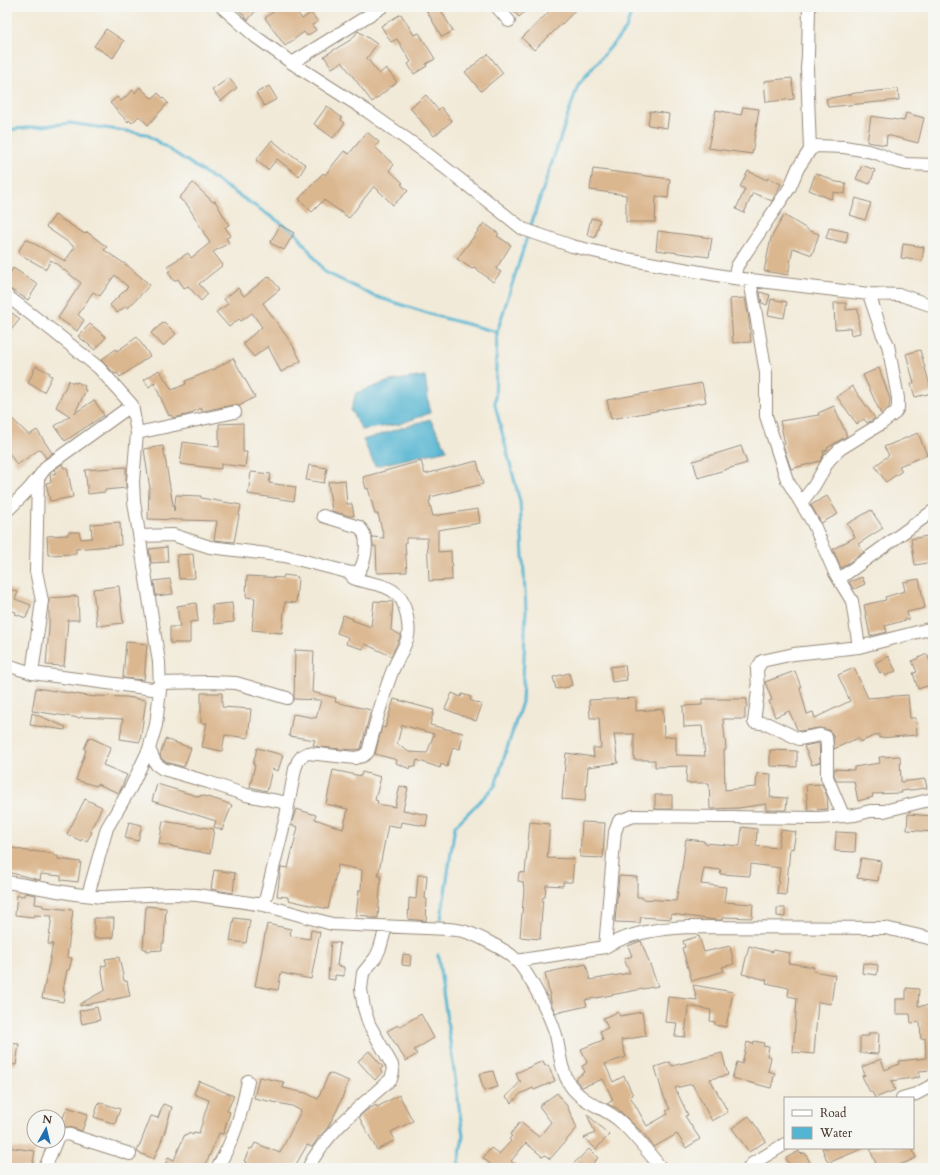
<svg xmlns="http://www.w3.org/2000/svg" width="940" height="1175" viewBox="0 0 940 1175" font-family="Cardo,serif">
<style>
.water{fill:#54b5d2;stroke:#487078}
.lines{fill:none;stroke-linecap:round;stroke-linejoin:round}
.stream{stroke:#54b5d2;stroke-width:3}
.building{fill:#dbb790;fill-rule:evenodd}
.minor-casing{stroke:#968a7b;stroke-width:14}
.minor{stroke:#fff;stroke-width:12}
</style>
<rect width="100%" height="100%" fill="#f6f6f2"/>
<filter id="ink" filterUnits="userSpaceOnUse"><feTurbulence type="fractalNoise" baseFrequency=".025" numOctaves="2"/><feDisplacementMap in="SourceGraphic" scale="8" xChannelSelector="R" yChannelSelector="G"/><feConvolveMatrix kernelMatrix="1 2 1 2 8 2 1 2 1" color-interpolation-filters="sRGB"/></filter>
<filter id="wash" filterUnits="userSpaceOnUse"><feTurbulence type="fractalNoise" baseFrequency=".012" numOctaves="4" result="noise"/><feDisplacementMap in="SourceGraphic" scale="16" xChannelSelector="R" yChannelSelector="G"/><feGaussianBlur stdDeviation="0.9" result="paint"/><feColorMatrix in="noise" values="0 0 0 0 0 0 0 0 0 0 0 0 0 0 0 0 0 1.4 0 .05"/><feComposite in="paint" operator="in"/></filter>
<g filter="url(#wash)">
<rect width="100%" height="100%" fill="#f2ead8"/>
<path class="water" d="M425,376L430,413L400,424L362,430L351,410L356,393L390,381Z
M430,419L447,450L375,466L363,440Z"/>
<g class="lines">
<path class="stream" d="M7,130L70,123L146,134L296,233L325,272L374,296L440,317L497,332
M530,228L578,85L626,29L633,7
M441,919L455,826L495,786L522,702L526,610L520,502L495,405L497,332L528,234
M438,955L463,1136L458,1168"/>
</g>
<g id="blocks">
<path class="building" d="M236,7H259L248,20Z
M280,7H294L302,19L311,13L318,22L312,25L316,30L307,36L304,32L285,46L265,18Z
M431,7H439L453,31L442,37L426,10Z
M510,7H530L519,17Z
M554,7H578L564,22L534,50L522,38Z
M401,14L414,35L419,33L435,59L426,64L427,66L414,74L408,64L411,62L397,39L391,42L381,26Z
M106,29L124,41L113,58L94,46Z
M358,31L377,44L367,58L379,74L386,68L397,82L372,102L342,62L332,68L324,56L352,39Z
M488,54L503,73L481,91L465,72Z
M229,78L237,88L221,101L212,90Z
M792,78L794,99L766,102L764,81Z
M269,86L277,99L264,106L256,93Z
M140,87L150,97L153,98L158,93L168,103L148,125L139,116L132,123L129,120L128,122L110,103L117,97L121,101L133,90L135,93Z
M898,89L899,100L828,107L826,99L856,93Z
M426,95L438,110L441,107L452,121L434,136L410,108Z
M327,106L342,118L341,120L345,123L333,138L314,124Z
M743,107L759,109L752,154L708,148L716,110L741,115Z
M650,111L669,114L667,128L648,125Z
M906,113L924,118L918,143L887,135L886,145L867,142L871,116L904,121Z
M367,132L379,142L375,147L394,165L389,170L403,183L401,184L408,191L393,205L374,186L349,218L324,200L312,212L299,199L323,173L325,175L344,151L349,154Z
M272,140L289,154V153L306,165L299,176L277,159L268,170L256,160Z
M862,165L875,170L870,184L856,179Z
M593,169L670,179L668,198L656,196L655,222H626V195L590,190Z
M748,171L767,180L768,178L781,184L772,201L753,193L744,213L736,209L745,189L740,187Z
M816,173L836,182L846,183L845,194L834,192L831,199L809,190Z
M193,183L213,202L215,201L229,225L225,227L231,236L226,238L229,243L213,252L223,265L199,284L208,294L201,301L188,286L184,288L178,279L174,281L168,272L170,271L167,266L188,253L191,258L210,243L188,206L179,198Z
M856,198L871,203L865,220L850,215Z
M55,215L85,234L87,232L107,247L104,250L128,266L150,285L128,308L126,306L117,313L110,305L128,287L115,275L100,296L93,292L78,315L84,320L77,331L58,318L81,283L51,260L46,269L19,254V250L26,239L65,261L75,247L46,227Z
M784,215L810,231L819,234L812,255L793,248L788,275L764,271L771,238Z
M591,218L600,220L595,238L587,235Z
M484,223L499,234L497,236L511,245L496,269L501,272L493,282L474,267L472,269L457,259Z
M280,225L294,233L284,250L270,243Z
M829,228L848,232L846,243L826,238Z
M658,231L712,238L709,257L656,250Z
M903,244L924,247L922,261L901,258Z
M13,268L38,284L28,300L7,287V278Z
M269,276L280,289L263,303L292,344L301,361L281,372L268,346L254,357L244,345V342L262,327L252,313L241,321L239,319L229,327L216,312L228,304L224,299L238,288L244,296Z
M760,292L770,295L767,305L762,303Z
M745,298L749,320L751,342L733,343L730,299Z
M771,299L787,302L784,318L768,315Z
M834,303H846V310L858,309L859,321H858L860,333L851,335L850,328L835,329Z
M12,313L20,319L7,335V319Z
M164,322L176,334L163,346L151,333Z
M90,324L106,337L95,350L78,336Z
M137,337L150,356L120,377L117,373L115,374L101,360L116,349L117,351Z
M920,350L932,393L915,397L911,384L914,383L906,354Z
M233,358L255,397L239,406L233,405L202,411L201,408L187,415L173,418L171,415L169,416L154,383L149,387L144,380L159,370L172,390L186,384L185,381L215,369Z
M36,366L50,373L49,375L52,376L44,392L28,383Z
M879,368L890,399L889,408L881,414L863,375Z
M69,380L71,382L76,383L77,382L85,386L84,389L86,390L75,413L94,400L104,415L65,441L55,426L70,416L56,407Z
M702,383L706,402L611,419L607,400Z
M852,386L875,418L867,423L864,419L857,424L837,397Z
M834,406L847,436L827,448L828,450L823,451L824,454L820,461L791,469L783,445L785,444L780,421L819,415L818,413Z
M7,414L29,435L37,430L52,453L54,452L46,458L40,449L17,465L7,450Z
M243,423V452H247L245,467L221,464V469L180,464L183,442L219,447V424Z
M918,433L927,455L899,466L902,471L886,482L875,466L889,455L884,447Z
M163,446L174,511L176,495L201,496V498L241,505L234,542L214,540L217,521L148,519L149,489H150L144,449Z
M741,446L747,463L698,478L693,461Z
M421,461L425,474L477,461L483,484L430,497L431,500L429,501L433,516L478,509L480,523L438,530V552L451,551L452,580L429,581L427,538H406V543H405L407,572L377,573L376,546H373L372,537L384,538L378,514H375L368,488L366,489L363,477Z
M62,464L64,468L67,467L73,497L50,501L46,483L51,482L50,475L56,473L54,470Z
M309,465L327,468L324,483L306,480Z
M126,467V488L105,490V492L88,494L85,470Z
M251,472L271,474L269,483L296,487L294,501L248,494Z
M345,480L347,504H352L354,516H350L332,511L328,482Z
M827,496L838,514L821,523L811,505Z
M871,510L883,528L858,544L864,552L841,568L833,549L855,537L847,524Z
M120,522L121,545L76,549V554L48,555L47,536L68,535V532H79L81,539L92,538L91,524Z
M933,535V562L915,565L911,539Z
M167,547L168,562L151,563L149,549Z
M193,554L195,578L179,579L177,555Z
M284,575L298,577L296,603L285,602L282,633L252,630L255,598L246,597L247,576L283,578Z
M862,577L865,584L854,589L849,582Z
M170,579L173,594L156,596L154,581Z
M919,579L925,608L907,612L909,619L885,626L887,632L870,636L864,605L886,600L885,597L905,591L903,582Z
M119,586L123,623L97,626L93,589Z
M7,588L18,592L15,599L31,605L26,618L15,614L16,612L10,610L7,617Z
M78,596L79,620H68L64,666L46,665L49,628V598Z
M374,601L393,602L391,630L401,635L391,656L365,644L363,649L346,644L348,637L337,633L343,615L353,619L352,620L371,627Z
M196,603L198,621L190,622V643H170V627H180L177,606Z
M232,603L234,622L214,624L212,605Z
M126,642L147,644L144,680L123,678Z
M295,650L314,651L312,692L336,698L335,702L371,710L361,748L360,749L354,750L319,747L313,745L315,740L289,736L293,714L316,718L321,700L294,699Z
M927,654L933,669V684L918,689L913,673L917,672L912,661Z
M888,656L896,671L885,676L883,671L880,673L875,663Z
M625,665L627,680L612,682L610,667Z
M854,668L868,698L908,695L910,718H916L917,735L879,738V734L860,742L858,738L834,749L833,736L829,730L819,728L800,731L797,729L789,711L775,717L769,701L772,700L765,682L795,671L801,687L800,688L807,714L813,712L815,718L850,701L838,675Z
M569,673L572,685L569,686V687L556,689L553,677Z
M36,688L95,697V696L126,697L146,700L140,742L120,739L123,719L81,717L80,718L32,711Z
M201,693H222V707L251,709L248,738L225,735L222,751L202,747L207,723H201Z
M452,693L461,697L462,694L471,697L470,700L482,705L476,721L445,709Z
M636,698V711L663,709L664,737L676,736V755L705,756L702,726L684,727L683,706L702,705V699H747V708H745V719H723L726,750H724L725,790L756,787L757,773L771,774L770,797L787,798L786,810H766V804L739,808L710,809L709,783H686L687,766L655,767V760H634V734H614L618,763L588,767L585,801L562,799L566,753L594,757L593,748H601L599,718H590L589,700Z
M394,699L434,710L430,725L463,733L460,749L453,747L447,767L441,764L440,768L417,760L415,767L411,766L410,769L396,763L397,760L375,754L382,727L385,728ZM402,725L434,734L427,753L409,752L397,744Z
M32,713L66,727L65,730L30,725Z
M89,737L111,747L103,765L127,775L119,793L97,784L96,786L76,780L86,750L84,749Z
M165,739L191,748L184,767L166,762L162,759L160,755Z
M819,743L820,762L812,765L804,746Z
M257,748L283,755L278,771L272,769L267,791L250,787L255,765H253Z
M770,750L797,751V767L770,766Z
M900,756L901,782L925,779L927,788L901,791L902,793L872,794L873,797L858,801L854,781H837L834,775V769L854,770V767L880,763L879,757Z
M333,770L361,776L362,772L381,777L375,800L378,801L377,804L395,807L400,786L408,788L403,810L428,815L426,826L401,822L400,827L388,825L378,876H381L378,918H369V916L356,915L359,890H361L362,870L338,865L328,909L288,900V897L277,896L281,867L288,868L298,827L291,825L296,809L316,815L315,819L343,829L348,809L326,804Z
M157,784L200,797V795L221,801L232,805L222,830L214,827L216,821L152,801Z
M822,784L827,796L828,809L808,810L806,785Z
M655,795H672V809H655Z
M85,799L102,807L90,831L92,832L87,841L82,839L81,841L67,834Z
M908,814L933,816V832L907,830Z
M163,821L214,829L210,854L159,844Z
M129,822L142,825L138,841L125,838Z
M530,822L550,824L547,858L574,859L572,882H563V886L546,885L545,897H543L540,939L520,937L524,890L523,882L518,881L519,872L525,873Z
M582,822L605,823L603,858L580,857Z
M742,827L757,829L756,846L778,848L781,830L796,832L793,849L790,848L786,895L777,894L780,868L751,864L750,876L720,874L721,870L704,868L701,884L726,887L724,902L753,904L752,918L723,917L722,920H715L671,914V919L641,917L640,923L615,922L619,876L637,877V897H642V899L676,901L682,868L686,839L704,841V843L740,846Z
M836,832L856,833L855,852L835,851Z
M7,847L32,852V851L54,854V856H58V859L81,862L78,882L61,880V876L41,874L40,880L7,872Z
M861,858L881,861L878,881L857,878Z
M214,870L235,873L233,893L211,889Z
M418,875H427L425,899H427L426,921L408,919L409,898L416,899Z
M25,893L36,895L35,904L43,905V907L73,910L67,957L72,958L69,970H67L63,991L65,992L63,1002L42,998L53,944H48L52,916L34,915V917L15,915L17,895L24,896Z
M146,906L166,908L164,943H162V950L146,951L147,949H143Z
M777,908H785V917L777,916Z
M94,918H114L113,938H94Z
M234,918L250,920L246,943L230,941Z
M267,924L291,929L290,936L310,939L311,930L320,932L311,979L281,973L278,990L255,986Z
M699,936L704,952L730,946L734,964L722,967L724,971L692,981L682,948L685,947L683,941Z
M641,941L658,986L585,1000L587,1006L556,1013L552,1006L545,973L586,964L590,980L630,973L624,959L632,956L628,946Z
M331,942L340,943L337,966L344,967V976L335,975V980L328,979Z
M749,946L773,952V950L790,953L788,963L814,967L813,971L835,975L831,1004L818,1002L814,1054L793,1052L797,998L788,996L789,988L766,983L767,980L742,974Z
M403,954L411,955L410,966L402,965Z
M119,957L124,981H127L130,996L80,1006V1004L105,990L101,966L107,965L105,959Z
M863,963L878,965L877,975L862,973Z
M693,985L733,992L726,1027L715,1025V1022L710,1021L711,1010L688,1006L685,1037L675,1036L677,1023L665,1022L668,997L697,1000Z
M906,988L919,989L918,1006L933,1005V1070L919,1071L920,1077L891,1081L895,1090L875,1098L872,1092H870L862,1076L865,1075L862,1067L881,1059L885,1070L899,1064V1061L926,1058L925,1038L921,1039L920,1022L911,1023L910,1014H896V999H906Z
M97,1007L100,1020L82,1024L79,1011Z
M618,1012L620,1016L642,1012L646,1036L621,1040L626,1057L605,1064L613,1082L624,1076L633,1095L630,1096L647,1126L668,1114L666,1111L670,1109L663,1095L655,1067L670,1062L672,1066L722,1053L728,1075L710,1079L728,1112L712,1121L692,1084L675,1088L688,1115L685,1116L700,1139L686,1148L677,1134L654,1147L645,1135L626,1117L617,1108L607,1104L613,1100L603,1079L582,1087L575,1079L585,1072L582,1066L586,1064L587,1062L581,1049L603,1040L600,1031L608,1028L603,1018Z
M421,1014L434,1038L414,1050L417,1054L406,1061L387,1031L398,1025L399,1027Z
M869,1033H879L878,1054L860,1053V1036H869Z
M754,1041L764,1043L763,1046L769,1047L767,1056L771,1057L768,1071L775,1073L771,1088L732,1078L737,1062L742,1064L747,1042L753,1044Z
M7,1043L19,1044L16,1065L7,1064Z
M369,1051L383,1067L380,1070L382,1072L375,1080L358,1061Z
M543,1061L545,1066L548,1065L555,1081L534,1090L533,1088L520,1094L512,1103L506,1097L521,1081H519L516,1073Z
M493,1071L498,1087L484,1091L479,1074Z
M329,1073L349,1081L337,1110L328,1127L320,1136H319L312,1147L307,1145L294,1168H244L246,1162L244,1161L250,1148L252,1149L255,1143L280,1153L301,1111L292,1106L254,1098L259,1077L284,1082L283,1088L306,1093L318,1099Z
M199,1081L234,1096L227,1111L230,1112L223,1134L219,1133L204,1168H164L168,1157L174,1160L185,1134L188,1135L189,1133L193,1135L194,1132L199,1133L209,1100L194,1094Z
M557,1093L567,1106L577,1128L550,1159L545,1155L543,1157L526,1143L511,1161L519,1168H495L483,1158L491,1148L499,1154L511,1141L509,1139L512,1136L510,1135L520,1122L539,1137L551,1122L539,1106Z
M399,1095L413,1121L391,1132L395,1140L377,1150L359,1117L367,1110L376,1105L377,1107Z
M99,1102L120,1109L115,1124L94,1117Z
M163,1104L172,1107L164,1134L154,1159L137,1152L151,1116L158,1118Z
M67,1107L88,1114L82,1131L69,1127H60Z
M587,1114L609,1135L596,1149L584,1138L595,1133Z
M749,1116L766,1141L749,1152L732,1128Z
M7,1147L35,1151L32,1168L7,1167Z
M822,1148H864L828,1163Z
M875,1148H912L916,1158L893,1168H878L870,1150Z
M589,1149L598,1158L588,1168H569Z
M799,1151L800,1154L805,1153L813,1168H791L786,1158Z"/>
</g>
</g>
<g filter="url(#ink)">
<use href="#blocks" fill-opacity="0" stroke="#968a7b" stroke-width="1"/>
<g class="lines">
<g class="minor-casing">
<path id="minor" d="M222,7L256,37L292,63L367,111L425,152L523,229L572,246L627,259L734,278L869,294L901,295L933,306
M497,7L509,21
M292,63L382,7
M810,150L816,146L844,147L868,151L879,154L894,161L906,164L933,165
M734,278L737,266L790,187L798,168L810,150L807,68L808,55L809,7
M750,280L766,373V416L787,480L813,523L835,573L852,601L859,647
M7,296L53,331L99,368L132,405L137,433L133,482L134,502L159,662L160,690L156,725L149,749L131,787L107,828L88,895
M137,433L235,412
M801,503L814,486L829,460L840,449L882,423L895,413L898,408V398L888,345L882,333L869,294
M7,511L28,490L38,478
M140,536L173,535L210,547L285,556L351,573L359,571C366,561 370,535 359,527L323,516
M839,579L933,511
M7,665L32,673L160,690
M32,673L42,601L36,571L38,478L47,466L132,405
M160,683L209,682L236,683L287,698
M149,749L156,764L163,769L208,782L246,795L288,803
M843,815L827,777V746L826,737L820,735L799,739L768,724L754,722L758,691L757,669L762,661L794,654L859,647L933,628
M7,882L75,894L102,897L171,894L197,895L264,905L332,924L448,929C454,930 461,930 466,932C475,934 505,950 512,956C528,970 550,1015 556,1035C560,1052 560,1069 570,1085C583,1104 605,1107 621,1122C636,1136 649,1153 661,1168
M264,905L286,816L295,769L298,761L302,756L308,753L355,758L363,756L368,752C375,725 382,698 392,672C395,663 407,644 408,636C410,626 405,601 398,595C386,583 368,584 353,578L351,573
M605,947L615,832L619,821L634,816L819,818L855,815L870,811H884L933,799
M516,961L605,947C628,933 663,928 689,927L885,928L933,939
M902,1098L916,1094L933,1085
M58,1138L62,1135L67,1134L130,1154
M45,1168L56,1141
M217,1168C235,1138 241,1115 248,1081
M308,1168C327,1131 361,1106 391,1079L393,1072L392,1065L369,1024L364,1008L361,989L363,973L376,957L380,948L386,927
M749,1168L752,1164L785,1144"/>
</g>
<use href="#minor" class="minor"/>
</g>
</g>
<rect width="940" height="1175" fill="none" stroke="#f6f6f2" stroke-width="24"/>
<rect x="784" y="1097" width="130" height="52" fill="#f6f6f2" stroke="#aba49d"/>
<rect x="792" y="1110" width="20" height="6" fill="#ffffff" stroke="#aba49d"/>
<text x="820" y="1117" font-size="12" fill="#3b2a1e">Road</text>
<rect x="792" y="1127" width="20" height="12" fill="#54b5d2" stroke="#aba49d"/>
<text x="820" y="1137" font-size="12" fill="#3b2a1e">Water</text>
<g transform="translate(46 1129) rotate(8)"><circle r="19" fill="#f6f6f2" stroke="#aba49d"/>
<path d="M0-3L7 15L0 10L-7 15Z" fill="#1f6fb2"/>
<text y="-6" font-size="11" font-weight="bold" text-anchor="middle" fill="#3b2a1e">N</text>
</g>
</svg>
